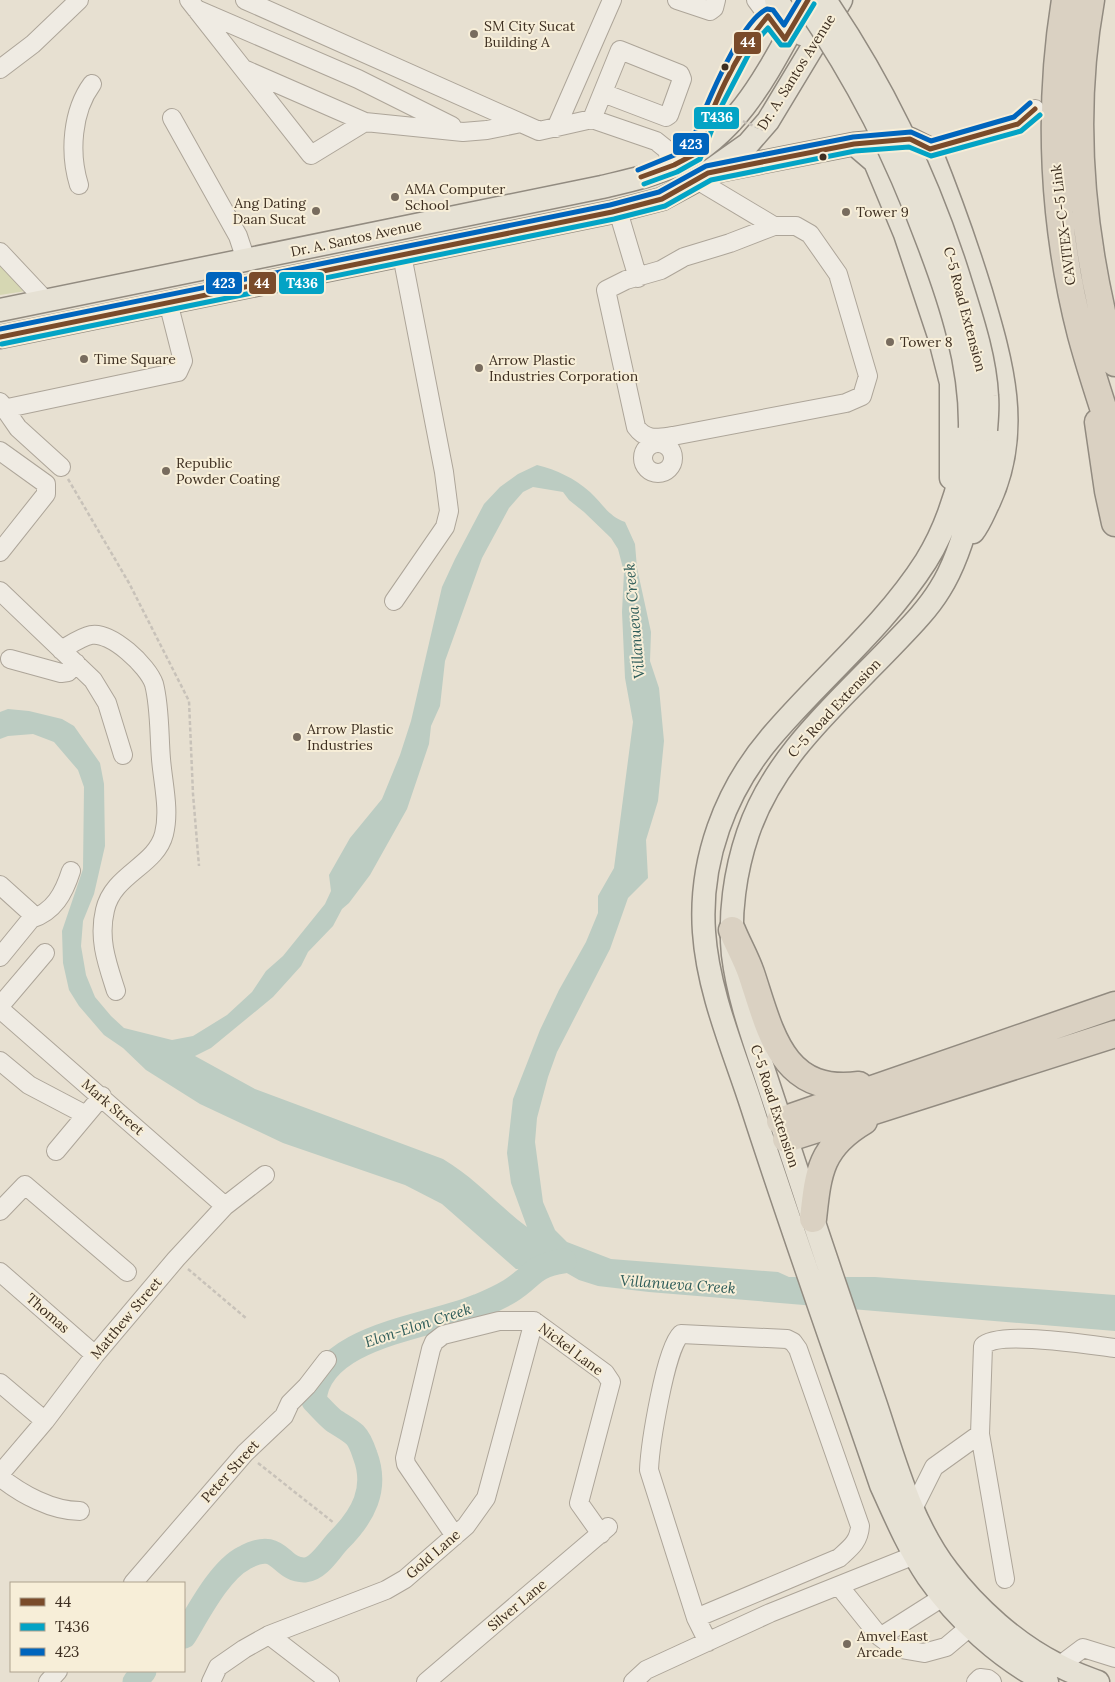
<svg xmlns="http://www.w3.org/2000/svg" width="1115" height="1682" viewBox="0 0 1115 1682" font-family="Lora,serif">
<style>
.green{fill:#d6d7b3}
.water{fill:#bcccc2;fill-rule:evenodd}
.lines{fill:none;stroke-linecap:round;stroke-linejoin:round}
.river{stroke:#bcccc2;stroke-width:25}
.minor-casing{stroke:#ada599;stroke-width:20}
.major-casing{stroke:#928b80;stroke-width:25}
.highway-casing{stroke:#928b80;stroke-width:29}
.path{stroke:#c8c2b9;stroke-width:2.5;stroke-dasharray:4 2.5;stroke-linecap:butt}
.minor{stroke:#efebe3;stroke-width:18}
.major{stroke:#e6e1d4;stroke-width:22}
.highway{stroke:#dad1c2;stroke-width:26}
.major-bridge-casing{stroke:#928b80;stroke-width:25;stroke-linecap:butt}
.path-bridge{stroke:#c8c2b9;stroke-width:2.5;stroke-dasharray:4 2.5;stroke-linecap:butt}
.major-bridge{stroke:#e6e1d4;stroke-width:22}
.bus-1-casing{stroke:#f7eed8;stroke-width:9}
.bus-2-casing{stroke:#f7eed8;stroke-width:9}
.bus-3-casing{stroke:#f7eed8;stroke-width:9}
.bus-1{stroke:#7a4b2a;stroke-width:5}
.bus-2{stroke:#03a3c5;stroke-width:5}
.bus-3{stroke:#0065bd;stroke-width:5}
.poi-dot{fill:#786c5e;stroke:#f7eed8;stroke-width:2}
.bus-dot{fill:#3d2e20;stroke:#f7eed8;stroke-width:2}
.labels{text-anchor:middle;dominant-baseline:central;stroke-width:4;stroke-linejoin:round;paint-order:stroke}
.poi-label{font-size:14px;fill:#3d2e20;stroke:#f7eed8;text-anchor:start}
.street-label{font-size:14px;fill:#3d2e20;stroke:#f7eed8}
.water-label{font-size:15px;font-style:italic;fill:#2f5d5a;stroke:#f7eed8}
.line-badge{stroke:#f7eed8;stroke-width:2}
.badge-label{font-size:14px;text-anchor:middle;font-weight:bold;fill:#fff}
</style>
<rect width="100%" height="100%" fill="#e7e0d1"/>
<path class="green" d="M0,264L26,291L0,295Z"/>
<path class="water" d="M537,465C557,470 574,478 590,492C603,504 608,516 625,522L635,544L637,568L651,632L650,661L659,688L664,741L658,801L646,840L648,878L628,898L610,949L557,1052L548,1077L537,1118L535,1142L543,1202L555,1230L567,1242L611,1259L778,1272L789,1277H875L1115,1295V1331L649,1292L598,1286L579,1280L558,1268L516,1269L442,1204L405,1185L283,1143L200,1104L146,1070L123,1048L104,1035L79,1006L69,990L63,963L62,931L83,869L84,787L78,770L54,742L33,734L8,736L0,739V712L8,709L29,711L62,719L74,726L100,763L104,784L105,846L94,894L83,921L81,946L86,975L95,997L111,1016L124,1028L172,1040L193,1036L227,1015L252,992L266,971L283,956L325,904L331,891L329,875L350,838L382,799L400,755L411,721L442,587L455,559L484,504L500,487L518,474ZM533,487L563,492L569,500L584,512L611,538L618,549L624,572L622,612L625,678L633,722L614,868L598,896V913L586,942L559,990L540,1030L513,1099L507,1153L511,1183L527,1227C498,1205 475,1178 443,1159L255,1089L195,1056L211,1048L273,997L301,966L308,952L333,926L342,909L349,903L370,875L407,809L429,744L431,726L440,706L445,661L482,558L509,508L523,492Z"/>
<g class="lines">
<path class="river" d="M184,1636C198,1613 220,1570 244,1558C281,1537 279,1571 305,1570C319,1569 330,1549 339,1540C363,1516 378,1489 365,1455C363,1449 360,1440 355,1435C348,1429 340,1425 333,1420C326,1414 320,1407 314,1401C318,1335 432,1327 479,1306C489,1302 500,1297 510,1291C534,1276 531,1266 564,1261
M135,1682L144,1671"/>
<g class="minor-casing">
<path id="minor" d="M189,0L311,155L365,122L463,132L487,130L521,123
M245,0L539,131L592,119L656,141L666,149L674,165
M677,0L710,11L714,8L716,0
M756,0L785,39
M196,9L358,79L452,126
M0,69L33,44L79,0
M246,70L365,122
M172,118L238,236L246,260
M592,119L620,50L680,74L682,79L669,115L666,117L603,93
M556,128L612,0
M930,149L1018,124L1035,109
M695,154C711,105 734,55 768,16
M697,180L774,226
M79,185C69,153 72,111 92,84
M618,211L638,278
M774,226H796L810,234L838,274L868,376L862,396L846,403L673,436C657,438 646,441 636,427L606,290L626,280L661,270L684,257L730,243Z
M0,252L46,301
M0,402L18,428L61,467
M3,409L178,372L183,361L168,302
M643 458a15 15 0 1 1 30 0a15 15 0 1 1-30 0Z
M0,451L46,484V494L0,552
M0,591L93,680L107,703L123,755
M394,601L445,527L449,511L444,472L402,255
M61,650C70,645 81,637 91,635C111,631 148,666 154,684C160,707 159,735 161,759C163,784 170,810 164,834C156,866 113,874 105,910C98,939 107,963 116,991
M10,659L61,673L68,672L76,663
M0,885L30,912L31,919
M31,919C54,912 64,893 71,871
M0,957L31,919
M0,1006L45,953
M0,1009L225,1206
M0,1061L29,1085L86,1115
M56,1151L102,1096
M0,1211L25,1185L127,1272
M0,1272L95,1355
M0,1383L45,1421
M980,1434L1005,1579
M0,1474L45,1421L95,1355L176,1259L225,1206L265,1175
M0,1477C21,1494 52,1511 80,1511
M913,1509L934,1467L980,1434L983,1346C998,1330 1091,1345 1115,1348
M455,1536L406,1464L405,1458L431,1349L434,1342L443,1335L499,1321H534L605,1373L611,1382L579,1503L601,1534
M133,1583L245,1453L284,1416L290,1403L307,1386L327,1360
M839,1586L880,1637L895,1648L924,1653L946,1647L971,1626
M696,1618L839,1558C850,1548 859,1542 860,1526L798,1349L793,1342L787,1339L681,1334C665,1349 650,1446 649,1470L696,1618L708,1642
M269,1635L330,1682
M880,1637L943,1597
M1059,1666L1083,1648L1115,1658
M48,1682L58,1671
M211,1682L218,1667L244,1649L269,1635L386,1590L405,1579L466,1526L486,1498L534,1321
M426,1682L608,1527
M633,1682L646,1670L770,1613L915,1555
M976,1682L980,1678L988,1679L992,1682"/>
</g>
<g class="major-casing">
<path id="major" d="M776,0L802,34
M854,144L875,162L905,234L939,336L951,383V478
M717,171L854,144L910,139L930,149C949,196 966,243 981,292C1002,363 1022,431 989,502C984,512 980,523 973,532
M0,310L602,187C627,181 653,176 676,164C745,129 771,64 808,0
M0,337L612,212L662,199L697,180L748,144L768,121L841,0
M970,428C963,474 951,521 926,561C884,627 821,678 771,737C725,791 699,861 704,932C708,992 734,1051 752,1107C793,1234 838,1359 881,1485C895,1516 909,1549 928,1577C957,1619 1002,1660 1047,1682
M986,430C979,478 966,548 940,589C926,612 906,631 888,650C834,706 774,757 748,833C735,871 729,915 733,955C738,996 752,1035 765,1074C778,1113 791,1152 804,1192C827,1263 852,1334 876,1405C895,1462 911,1523 948,1571C976,1608 1016,1644 1058,1665C1070,1672 1085,1677 1098,1682"/>
</g>
<g class="highway-casing">
<path id="highway" d="M1065,0C1047,111 1053,226 1081,335C1091,372 1103,408 1115,444
M1091,0C1069,122 1082,245 1115,363
M1098,422L1108,491L1115,523
M732,930C738,945 747,960 752,976C771,1034 783,1095 859,1085
M780,1121L1115,1005
M786,1139L1115,1034
M813,1219C818,1173 820,1147 864,1121"/>
</g>
<path class="path" d="M68,479L129,583L189,701L193,794L199,866
M188,1269L247,1319
M258,1463L334,1523"/>
<use href="#minor" class="minor"/>
<use href="#major" class="major"/>
<use href="#highway" class="highway"/>
<g class="major-bridge-casing">
<path id="major-bridge" d="M803,0C858,81 895,153 929,245C951,303 971,365 970,428
M825,0C883,85 927,177 958,274C970,313 985,355 987,396C988,407 987,418 986,430"/>
</g>
<path class="path-bridge" d="M707,106L766,131"/>
<use href="#major-bridge" class="major-bridge"/>
<g class="bus-1-casing">
<path id="bus-1" d="M641,177L674,165L695,154C714,105 733,56 768,16L785,39L808,0
M0,337L612,212L662,199L708,173L747,165L854,144L910,139L930,149L1018,124L1035,109"/>
</g>
<g class="bus-2-casing">
<path id="bus-2" d="M644,184L677,172L700,159L721,107L755,42L768,28L781,45H789L814,4
M2,344L614,219L665,206L711,180L855,151L909,147L931,156L1021,131L1040,115"/>
</g>
<g class="bus-3-casing">
<path id="bus-3" d="M638,170L689,149C701,118 738,22 767,9L773,10L784,25L799,0
M0,329L610,205L659,192L706,166L746,158L853,137L911,132L931,141L1014,117L1030,103"/>
</g>
<use href="#bus-1" class="bus-1"/>
<use href="#bus-2" class="bus-2"/>
<use href="#bus-3" class="bus-3"/>
</g>
<g class="poi-dot">
<circle cx="474" cy="34" r="5"/>
<circle cx="395" cy="197" r="5"/>
<circle cx="316" cy="211" r="5"/>
<circle cx="846" cy="212" r="5"/>
<circle cx="890" cy="342" r="5"/>
<circle cx="84" cy="359" r="5"/>
<circle cx="479" cy="368" r="5"/>
<circle cx="166" cy="471" r="5"/>
<circle cx="297" cy="737" r="5"/>
<circle cx="847" cy="1644" r="5"/>
</g>
<g class="bus-dot">
<circle cx="725" cy="67" r="4.5"/>
<circle cx="823" cy="157" r="4.5"/>
</g>
<g class="labels">
<g class="poi-label">
<text x="484" y="26">SM City Sucat<tspan x="484" dy="16">Building A</tspan></text>
<text x="405" y="189">AMA Computer<tspan x="405" dy="16">School</tspan></text>
<text x="306" y="203" text-anchor="end">Ang Dating<tspan x="306" dy="16">Daan Sucat</tspan></text>
<text x="856" y="212">Tower 9</text>
<text x="900" y="342">Tower 8</text>
<text x="94" y="359">Time Square</text>
<text x="489" y="360">Arrow Plastic<tspan x="489" dy="16">Industries Corporation</tspan></text>
<text x="176" y="463">Republic<tspan x="176" dy="16">Powder Coating</tspan></text>
<text x="307" y="729">Arrow Plastic<tspan x="307" dy="16">Industries</tspan></text>
<text x="857" y="1636">Amvel East<tspan x="857" dy="16">Arcade</tspan></text>
</g>
<g class="street-label">
<text transform="translate(796 72) rotate(-58)">Dr. A. Santos Avenue</text>
<text transform="translate(1063 225) rotate(-97)">CAVITEX–C-5 Link</text>
<text transform="translate(356 238) rotate(-12)">Dr. A. Santos Avenue</text>
<text transform="translate(965 309) rotate(75)">C-5 Road Extension</text>
<text transform="translate(834 708) rotate(-47)">C-5 Road Extension</text>
<text transform="translate(775 1106) rotate(72)">C-5 Road Extension</text>
<text transform="translate(113 1107) rotate(41)">Mark Street</text>
<text transform="translate(48 1313) rotate(41)">Thomas</text>
<text transform="translate(126 1318) rotate(-50)">Matthew Street</text>
<text transform="translate(571 1349) rotate(37)">Nickel Lane</text>
<text transform="translate(230 1471) rotate(-48)">Peter Street</text>
<text transform="translate(433 1554) rotate(-41)">Gold Lane</text>
<text transform="translate(517 1605) rotate(-40)">Silver Lane</text>
</g>
<g class="water-label">
<text transform="translate(634 621) rotate(-95)">Villanueva Creek</text>
<text transform="translate(678 1284) rotate(4)">Villanueva Creek</text>
<text transform="translate(418 1325) rotate(-18)">Elon-Elon Creek</text>
</g>
</g>
<g class="line-badge">
<rect x="733" y="31" width="29" height="24" rx="5" fill="#7a4b2a"/>
<rect x="693" y="106" width="47" height="24" rx="5" fill="#03a3c5"/>
<rect x="672" y="132" width="38" height="24" rx="5" fill="#0065bd"/>
<rect x="278" y="271" width="47" height="24" rx="5" fill="#03a3c5"/>
<rect x="248" y="271" width="29" height="24" rx="5" fill="#7a4b2a"/>
<rect x="205" y="271" width="38" height="24" rx="5" fill="#0065bd"/>
</g>
<g class="badge-label">
<text x="748" y="47">44</text>
<text x="717" y="122">T436</text>
<text x="691" y="149">423</text>
<text x="302" y="288">T436</text>
<text x="262" y="288">44</text>
<text x="224" y="288">423</text>
</g>
<rect x="10" y="1582" width="175" height="90" fill="#f7eed8" stroke="#ada18e"/>
<rect x="20" y="1598" width="25" height="8" fill="#7a4b2a" stroke="#ada18e"/>
<text x="55" y="1607" font-size="15" fill="#3d2e20">44</text>
<rect x="20" y="1623" width="25" height="8" fill="#03a3c5" stroke="#ada18e"/>
<text x="55" y="1632" font-size="15" fill="#3d2e20">T436</text>
<rect x="20" y="1648" width="25" height="8" fill="#0065bd" stroke="#ada18e"/>
<text x="55" y="1657" font-size="15" fill="#3d2e20">423</text>
</svg>
